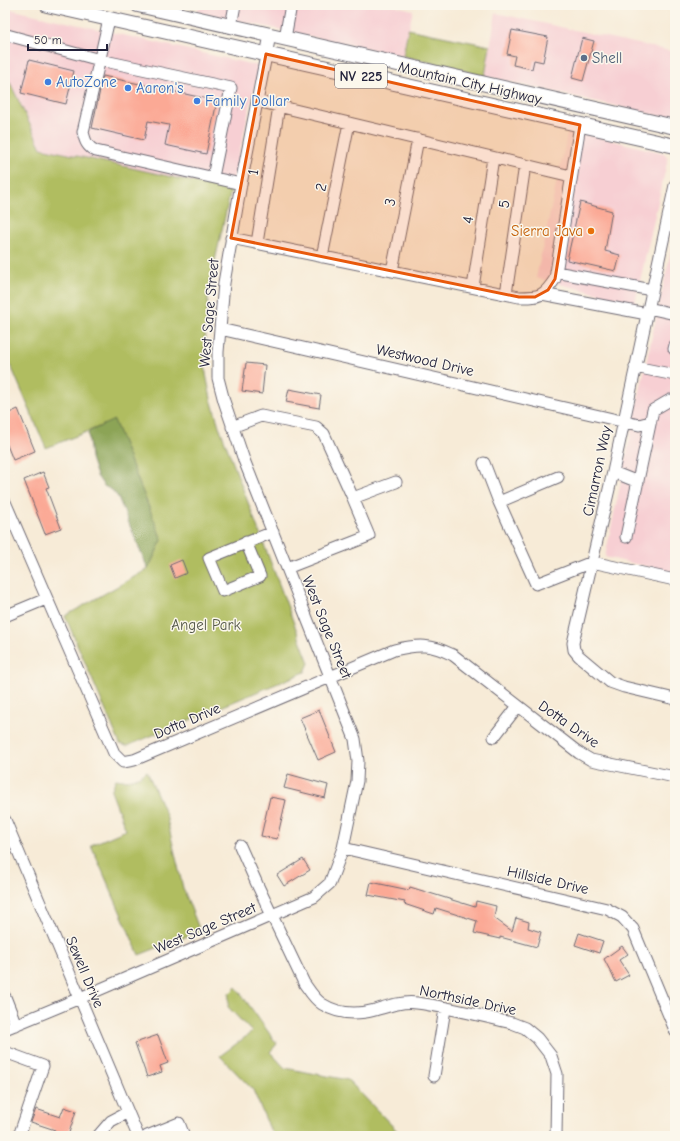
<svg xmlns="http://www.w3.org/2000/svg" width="680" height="1141" viewBox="0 0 680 1141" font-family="'Comic Neue',sans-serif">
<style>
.built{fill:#f7cfd3}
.green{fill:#b0bd60;stroke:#69704e}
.forest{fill:#8ca456;stroke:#576348}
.building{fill:#fba995}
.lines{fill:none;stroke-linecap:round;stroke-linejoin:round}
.minor-casing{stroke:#6d6872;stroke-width:13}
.major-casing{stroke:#6d6872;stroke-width:16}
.minor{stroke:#fff;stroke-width:11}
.major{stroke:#fff;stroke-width:14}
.marked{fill:#e8590c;fill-opacity:0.2;stroke:#e8590c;stroke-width:3;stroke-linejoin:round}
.service-dot{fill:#5c6f8a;stroke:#fbf7ec;stroke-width:1.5}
.shop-dot{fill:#3f7fe0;stroke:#fbf7ec;stroke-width:1.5}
.food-dot{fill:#e8710a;stroke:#fbf7ec;stroke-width:1.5}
.labels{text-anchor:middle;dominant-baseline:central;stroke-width:3;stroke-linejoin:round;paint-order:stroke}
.shield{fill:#fbf7ec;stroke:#636270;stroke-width:1}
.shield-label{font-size:14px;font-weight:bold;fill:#22223b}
.service-label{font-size:15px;fill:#4e5e75;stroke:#fbf7ec;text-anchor:start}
.shop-label{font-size:15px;fill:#366cbe;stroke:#fbf7ec;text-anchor:start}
.street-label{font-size:15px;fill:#22223b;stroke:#fbf7ec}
.food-label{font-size:15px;fill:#c56008;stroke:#fbf7ec;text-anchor:end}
.park-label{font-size:15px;fill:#545848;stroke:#fbf7ec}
</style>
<rect width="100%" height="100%" fill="#fbf7ec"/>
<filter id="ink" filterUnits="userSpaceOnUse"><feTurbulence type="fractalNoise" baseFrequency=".025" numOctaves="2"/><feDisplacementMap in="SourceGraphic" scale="8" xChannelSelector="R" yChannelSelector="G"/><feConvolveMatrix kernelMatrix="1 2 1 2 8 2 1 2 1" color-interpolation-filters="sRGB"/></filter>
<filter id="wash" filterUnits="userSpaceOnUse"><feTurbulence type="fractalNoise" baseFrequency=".012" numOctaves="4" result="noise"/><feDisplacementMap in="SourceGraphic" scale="16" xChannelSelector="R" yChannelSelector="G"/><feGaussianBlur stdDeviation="0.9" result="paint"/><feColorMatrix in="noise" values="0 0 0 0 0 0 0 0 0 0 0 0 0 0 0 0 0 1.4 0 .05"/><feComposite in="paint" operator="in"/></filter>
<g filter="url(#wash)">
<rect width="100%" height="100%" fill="#f7ebd7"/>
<path class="built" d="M200,5H392L413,10L403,56L197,12Z
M5,8L259,66L231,190L41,148L5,72Z
M496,13L675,52V114L668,118L485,76Z
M568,130L664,153L668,158L635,303L536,278Z
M675,233V573L605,557L639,395Z"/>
<path class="green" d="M408,29L490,46L485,76L403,56Z
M5,72L41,148L231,190L209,287L204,350L206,374L211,399L219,426L309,663L305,672L127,746L120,744L65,616L148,569L162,540L114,421L46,448L5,352V269L9,253L5,239Z
M147,771L166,815L183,888L200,931L139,955L91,845L126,830L111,791L116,779C128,781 137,780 147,771Z
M236,987L277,1044L270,1052L285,1068L348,1080L402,1136H273L253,1090L220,1056L252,1032L228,1007L229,994Z"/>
<path class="forest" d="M114,420L162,540L148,569L118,497L112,490L104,486L97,476L91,458L88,432Z"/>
<g id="blocks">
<path class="building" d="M512,30L548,37L543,62L534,60L532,69L513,65L515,56L507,54Z
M582,38L594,41L583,81L572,78Z
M29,60L74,71L66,104L21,93Z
M103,76L217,101L206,154L165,145L169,125L148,121L144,140L92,128Z
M580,202L612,211L605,251L620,255L616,271L567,260Z
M246,363L265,365L262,394L242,391Z
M289,389L321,395L319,408L286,402Z
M18,409L35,451L13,460L5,440V415Z
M43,472L49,487L46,488L61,528L45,534L24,480Z
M182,560L187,573L175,578L170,565Z
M319,710L336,752L318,760L300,718Z
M288,774L328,785L325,798L284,788Z
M270,797L286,800L277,839L261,836Z
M303,859L310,870L284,886L277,875Z
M371,882L409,890L410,887L475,907L476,901L496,906L494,918L512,931L516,918L529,922L528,928L541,932L537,947L500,937V939L474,933L477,921L436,908L434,914L404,904L405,902L368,895Z
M579,933L603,941L599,953L575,945Z
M622,946L628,954L619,960L629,975L616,982L604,959Z
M158,1035L168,1063L160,1066L162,1072L147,1077L135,1043Z
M64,1107L76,1111L68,1136H53L55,1130L31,1122L36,1109L60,1117Z"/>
</g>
</g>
<g filter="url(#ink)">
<use href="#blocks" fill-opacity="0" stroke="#6d6872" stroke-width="1"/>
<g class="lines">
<g class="minor-casing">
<path id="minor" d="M109,19L83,132C85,141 87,147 96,151L241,184
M231,26L235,5
M7,35L100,60L231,88L213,177
M285,38L291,5
M257,101L571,176
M675,185L613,472L573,643L574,650L579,656L610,682L624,687L675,699
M231,238L519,297C540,297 543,297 555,279L580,125
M257,243L279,106
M322,257L349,123
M392,271L418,139
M556,272L652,290
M473,287L493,158
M506,294L525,165
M542,294L647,314
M648,308L675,314
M220,329L639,425L650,422
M675,345L674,349H675
M635,367L675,375
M232,427L261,416L316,427L324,434L353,498L369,536L287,568
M484,463L499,502L558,477
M613,472L638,482
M353,498L396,482
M5,502L114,753L123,762L134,760L394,650C419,644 431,644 453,655L579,753L591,760L675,777
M499,502L536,584L592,562L675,580
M626,537L653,410L670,400
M246,542L260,576L223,591L209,558L273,532
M5,616L46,599
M494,737L518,706
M5,820L138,1136
M240,846L257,884L304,983C309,990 314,999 322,1004C338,1014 357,1015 375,1010C388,1006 403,1001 417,1003C449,1007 481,1016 512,1023L525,1028L537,1038L551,1056L557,1074L556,1136
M343,848L607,909L622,917L633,929L675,1030
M5,997L16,1025
M5,1029L80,998L314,897L330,883L343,848L357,781L358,761L355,739L244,460L224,401L218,378V352L224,283L241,184L270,35
M5,1052L43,1066L19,1136
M434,1076L445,1009
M98,1136L111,1121L128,1112
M147,1136L179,1123L184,1136"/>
</g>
<g class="major-casing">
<path id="major" d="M47,5L675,146
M138,5L675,127"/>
</g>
<use href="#minor" class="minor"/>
<use href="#major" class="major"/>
</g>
</g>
<path class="marked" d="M266,54L580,125L555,279L548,290L535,297H519L231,238Z"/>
<circle class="service-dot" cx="584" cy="58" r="4"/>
<g class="shop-dot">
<circle cx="48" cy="82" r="4"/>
<circle cx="128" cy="88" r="4"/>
<circle cx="197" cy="101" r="4"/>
</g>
<circle class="food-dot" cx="591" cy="231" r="4"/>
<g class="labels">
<rect class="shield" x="335" y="64" width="52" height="24" rx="3"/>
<g class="shield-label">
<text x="361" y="76">NV 225</text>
</g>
<g class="service-label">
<text x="592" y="58">Shell</text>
</g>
<g class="shop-label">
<text x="56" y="82">AutoZone</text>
<text x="136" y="88">Aaron's</text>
<text x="205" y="101">Family Dollar</text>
</g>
<g class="street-label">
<text transform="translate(470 83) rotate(13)">Mountain City Highway</text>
<text transform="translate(253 172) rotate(-81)">1</text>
<text transform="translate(321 187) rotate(-78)">2</text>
<text transform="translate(390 202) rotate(-79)">3</text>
<text transform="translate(504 204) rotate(-82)">5</text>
<text transform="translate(468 220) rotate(-81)">4</text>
<text transform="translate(209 313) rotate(-85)">West Sage Street</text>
<text transform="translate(425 360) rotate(13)">Westwood Drive</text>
<text transform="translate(597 471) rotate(-78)">Cimarron Way</text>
<text transform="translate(327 627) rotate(68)">West Sage Street</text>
<text transform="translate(187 721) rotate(-23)">Dotta Drive</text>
<text transform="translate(569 724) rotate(35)">Dotta Drive</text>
<text transform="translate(548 880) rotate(13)">Hillside Drive</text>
<text transform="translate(205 928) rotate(-23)">West Sage Street</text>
<text transform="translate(85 972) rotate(67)">Sewell Drive</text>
<text transform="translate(468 1000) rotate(12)">Northside Drive</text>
</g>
<g class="food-label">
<text x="583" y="231">Sierra Java</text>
</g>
<g class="park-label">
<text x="206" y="625">Angel Park</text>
</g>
</g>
<rect width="680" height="1141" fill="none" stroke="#fbf7ec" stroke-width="20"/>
<path d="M28 44v6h79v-6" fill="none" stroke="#22223b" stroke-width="2"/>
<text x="34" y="44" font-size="12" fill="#22223b" stroke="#fbf7ec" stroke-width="3" paint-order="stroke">50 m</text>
</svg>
